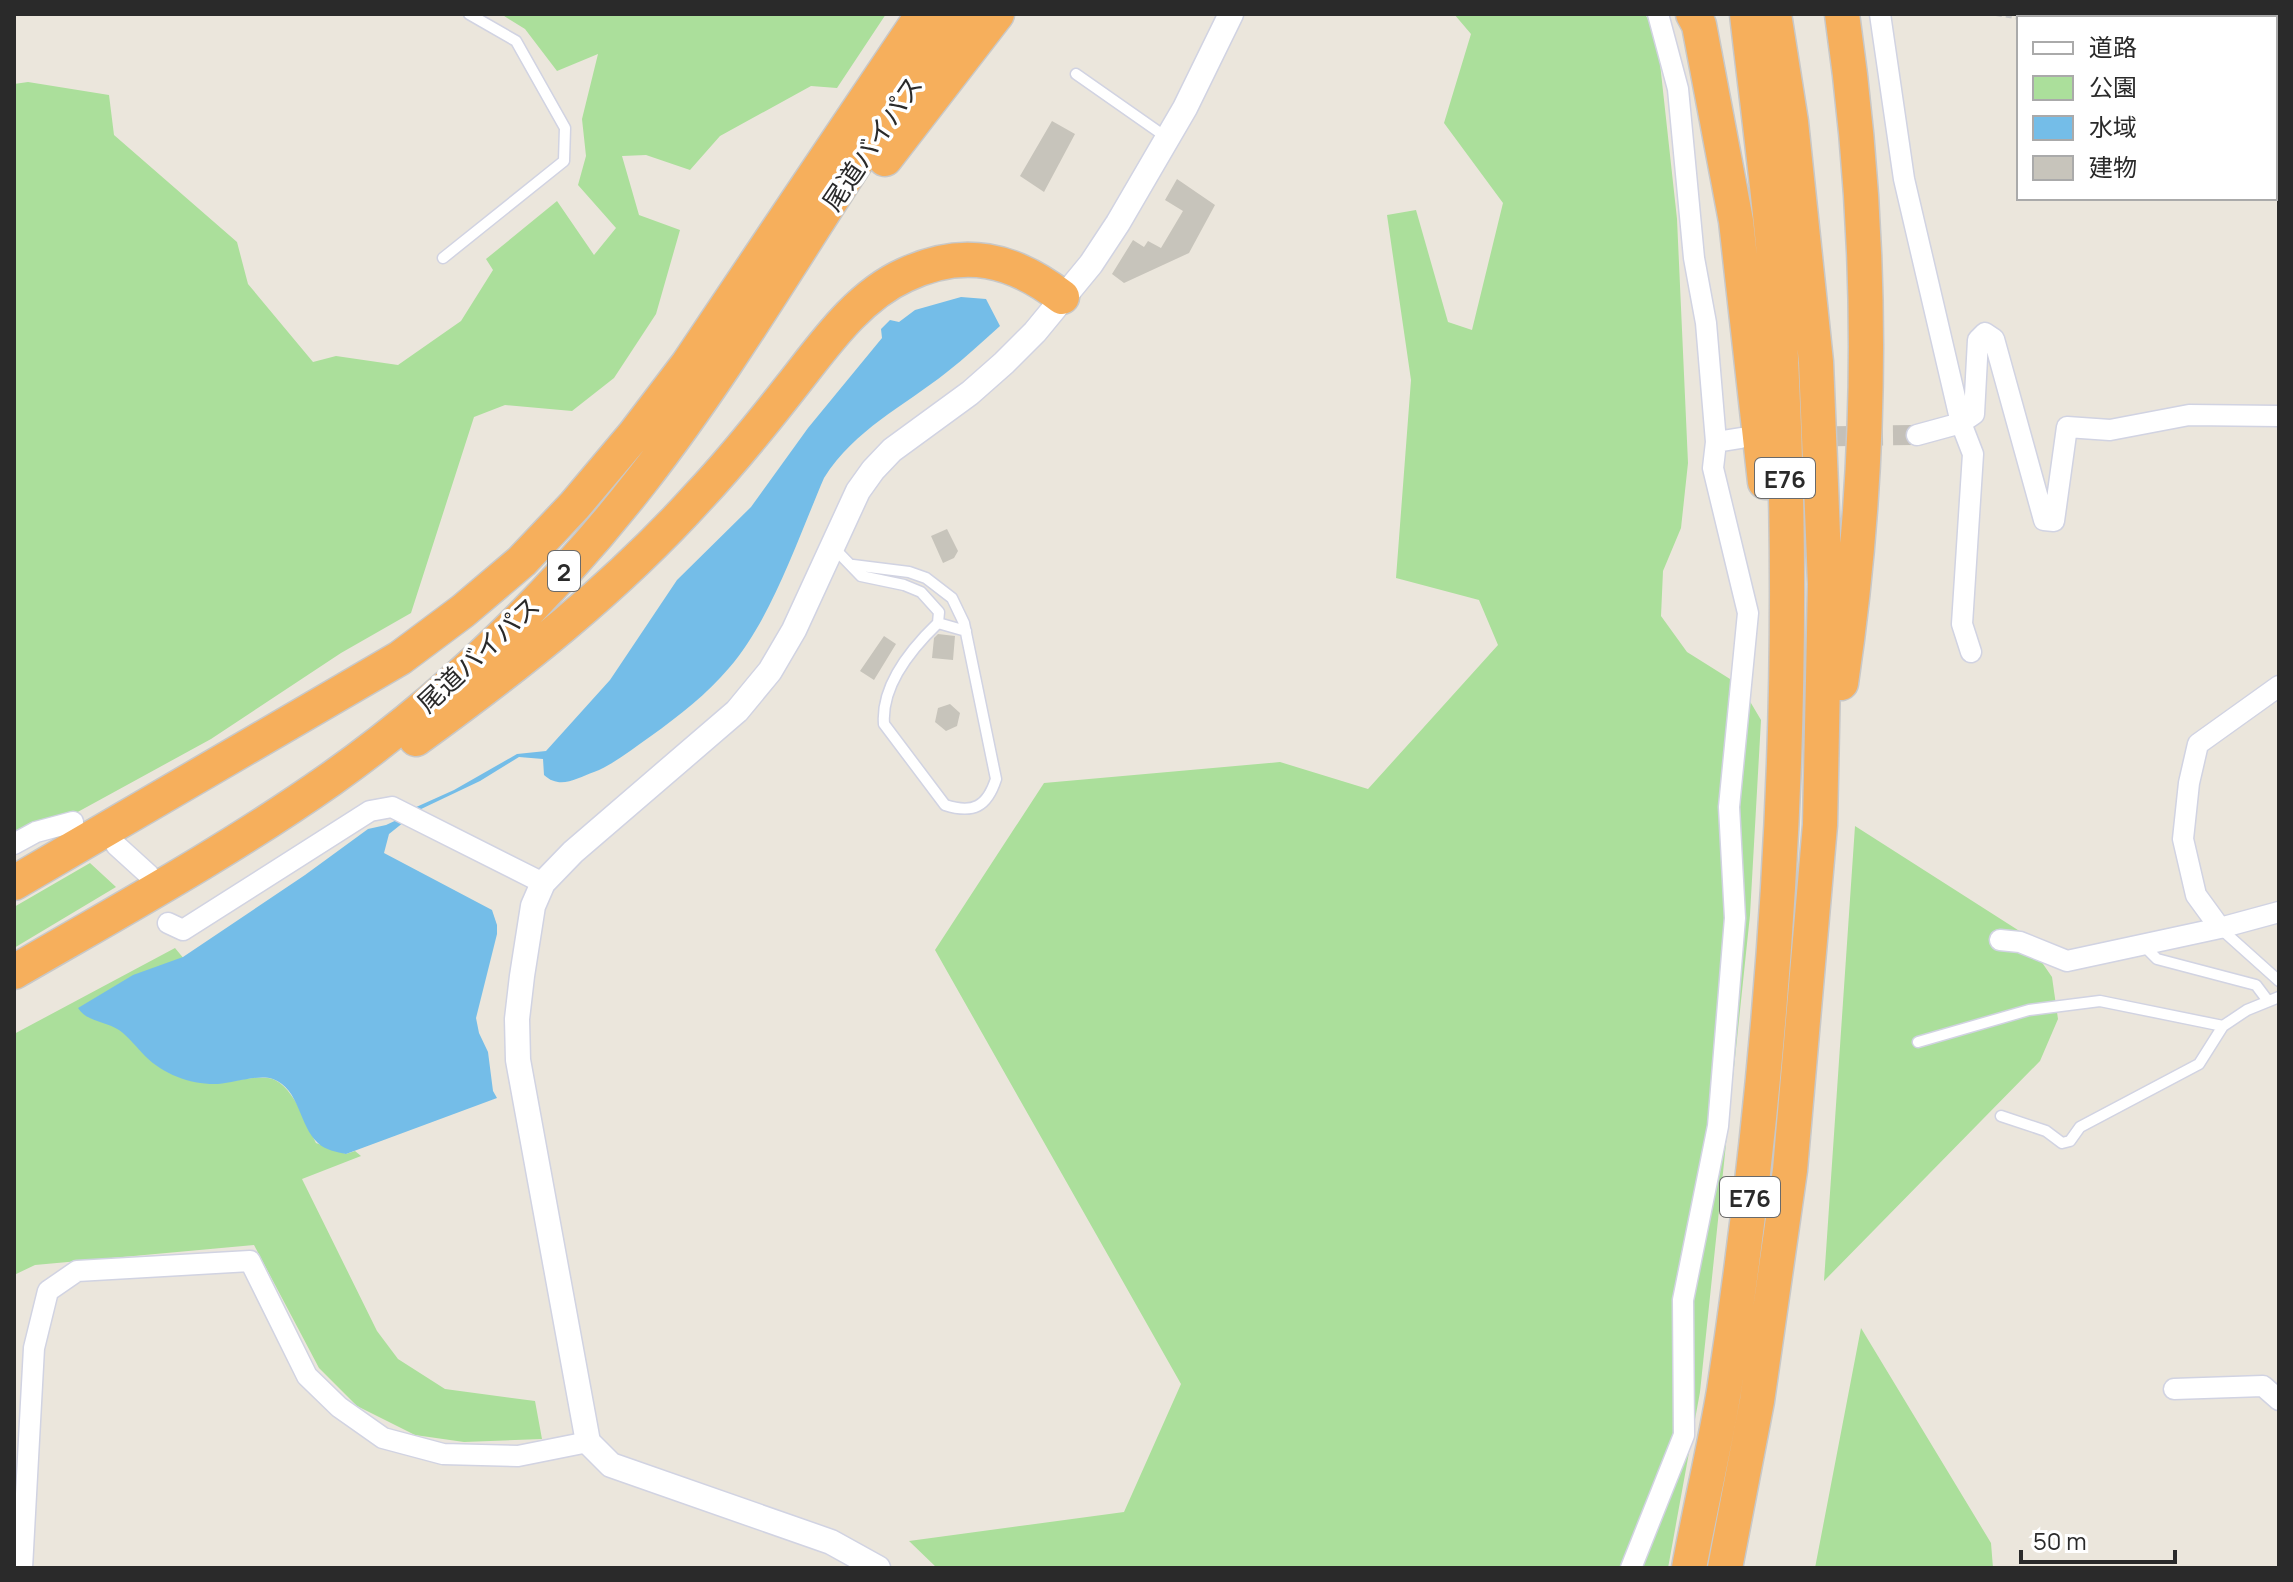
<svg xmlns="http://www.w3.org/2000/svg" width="2293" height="1582" viewBox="0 0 2293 1582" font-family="Manrope,'Noto Sans JP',sans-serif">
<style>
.green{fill:#abdf9b}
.water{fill:#74bde8}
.building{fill:#c7c4bb}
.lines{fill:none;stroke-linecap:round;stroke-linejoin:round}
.minor-tunnel{stroke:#c4c0b8;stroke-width:20;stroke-dasharray:20 10;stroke-linecap:butt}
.service-casing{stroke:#d1d3e2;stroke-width:13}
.minor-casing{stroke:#d1d3e2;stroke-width:23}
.tertiary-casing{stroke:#d1d3e2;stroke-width:27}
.motorway-casing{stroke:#c8c8c8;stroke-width:37}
.path{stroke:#c8c8c8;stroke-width:4;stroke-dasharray:6 4;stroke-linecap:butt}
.service{stroke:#fff;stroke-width:10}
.minor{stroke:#fff;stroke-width:20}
.tertiary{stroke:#fff;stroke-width:24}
.motorway{stroke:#f6af5c;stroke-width:34}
.labels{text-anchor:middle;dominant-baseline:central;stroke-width:7;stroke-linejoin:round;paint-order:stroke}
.shield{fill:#fff;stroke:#6a6a6a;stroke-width:2}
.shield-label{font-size:24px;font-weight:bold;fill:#2a2a2a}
.street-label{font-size:26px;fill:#2a2a2a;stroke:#fff}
</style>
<rect width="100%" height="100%" fill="#ebe6dc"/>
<path class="green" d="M501,14H886L837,88L811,86L720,136L690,170L646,155L622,156L639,215L680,230L656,314L614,378L572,411L505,405L474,417L411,613L341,653L211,739L74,814L14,841V84L28,82L109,95L114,135L237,242L248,284L313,362L336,356L398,365L461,321L493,270L486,259L557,201L594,255L616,228L578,185L586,156L582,119L598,54L557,71L525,29Z
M1454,14H1645L1657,36L1677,219L1688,463L1681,528L1663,571L1661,616L1687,652L1730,679L1748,698L1761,720L1750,915L1700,1392L1668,1568H937L909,1541L1124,1512L1181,1384L935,950L1044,783L1280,762L1368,789L1498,645L1479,600L1396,578L1411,380L1387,215L1416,210L1448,322L1472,330L1503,203L1444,123L1471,34Z
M1855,826L2021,932L2052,977L2058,1019L2040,1061L1824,1281Z
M90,863L116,887L14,948V907Z
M175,948L185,960L210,1084C228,1083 250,1076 268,1078C291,1080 307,1125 316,1143L346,1154L355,1151L361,1156L302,1179L377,1331L398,1359L445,1389L535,1401L542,1439L464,1442L415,1435L357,1406L319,1368L254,1245L35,1265L14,1275V1034Z
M1861,1328L1991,1543L1993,1568H1815Z"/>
<path class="water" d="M961,297L986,299L1000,326C982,342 965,358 947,372C903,407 855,429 824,478C799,536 770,622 729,668C707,694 679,716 651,736C633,748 615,764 594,772C577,778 560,790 544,775L543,759L519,757L480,781L419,810L414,808L454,790L517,754L546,751L610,680L677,580L751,507L808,428L882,338L881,329L890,320L899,322L915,310Z
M399,819L404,822L389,834L384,853L492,910L497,925V934L476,1018L479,1033L488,1052L493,1091L497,1098L346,1154C337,1152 325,1150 318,1143C299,1126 300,1089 273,1079C258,1074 234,1083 218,1084C192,1085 164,1075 145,1056C137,1048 129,1037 119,1030C105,1021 87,1022 78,1008L133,975L183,957L305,875L368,829L386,825Z"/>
<path class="building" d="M1052,121L1075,134L1044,192L1020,176Z
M1177,179L1215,205L1189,253L1124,283L1112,274L1133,240L1144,247L1148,241L1161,248L1183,211L1165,200Z
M947,529L958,551L954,558L943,563L931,536Z
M938,634L955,636L953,660L932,658L934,638Z
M884,636L896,644L874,680L860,671Z
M950,704L960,713L957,726L946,731L935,722L938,708Z"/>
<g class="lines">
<path class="minor-tunnel" d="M1773,437L1917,435"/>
<g class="service-casing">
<path id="service" d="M1076,74L1166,137
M443,258L564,161L565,128L516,41L469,14
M834,548L861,576L904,585L921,592L939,612L938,623C912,648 881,686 884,724L945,805C973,814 987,807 996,779L964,623L952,598L926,578L909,572L853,565
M938,623L966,631
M2221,929L2279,981
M2144,946L2157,959L2256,985L2268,1001
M1918,1042L2029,1010L2100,1001L2223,1026
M2001,1116L2046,1131L2062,1143L2070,1141L2080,1127L2199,1064L2223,1026L2247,1010L2279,997"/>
</g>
<g class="minor-casing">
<path id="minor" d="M1658,14L1678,89L1694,258L1706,323L1716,442L1741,438
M1880,14L1904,179L1961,423L1917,435
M1971,652L1962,624L1973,454L1961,423L1974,414L1978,340L1985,333L1994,339L2044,520L2054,521L2067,427L2110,430L2189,415L2279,416
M14,844L36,832L73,822
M116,845L149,875
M168,923L183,930L370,811L392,807L543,883
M2220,928L2196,895L2183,839L2189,783L2198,744L2279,686
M2000,940L2020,942L2067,961L2220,928L2279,912
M2174,1389L2263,1386L2279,1400
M22,1568L34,1348L48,1291L77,1271L250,1261L307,1376L339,1407L383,1438L443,1454L518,1456L588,1442
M1631,1568L1684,1435L1683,1300L1718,1126L1735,918L1729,807L1748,613L1713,468L1716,442"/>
</g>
<g class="tertiary-casing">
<path id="tertiary" d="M878,1568L831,1542L611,1465L588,1442L518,1060L517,1019L522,976L533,906L543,883L573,852L737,711L770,671L794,630L858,491L873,470L892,450L970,393L1004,363L1035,332L1091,264L1118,223L1185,108L1231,14"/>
</g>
<g class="motorway-casing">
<path id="motorway" d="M1693,14L1699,25L1736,221L1765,482
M885,159L997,14
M1841,683C1874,461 1874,236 1842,14
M416,739C517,666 616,588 700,495C732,461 761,425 790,388C822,348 856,297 905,275C964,247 1013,259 1062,297
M14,883L400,658L463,611L522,561L575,505L634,435L688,364L923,14
M14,972C121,910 230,850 331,779C448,696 554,593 642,480C758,331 845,162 960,14
M1689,1568C1700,1509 1714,1450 1724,1391C1776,1049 1799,703 1781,358C1776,243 1760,128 1747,14
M1725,1568L1757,1401L1790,1170L1820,825L1825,584L1816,362L1791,122L1774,14"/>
</g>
<path class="path" d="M1996,14L2020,18
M2114,18L2136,15L2153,18
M2275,39L2279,40"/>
<use href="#service" class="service"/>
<use href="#minor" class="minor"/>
<use href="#tertiary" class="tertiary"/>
<use href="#motorway" class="motorway"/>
</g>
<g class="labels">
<g class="shield">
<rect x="1755" y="458" width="60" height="40" rx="6"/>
<rect x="548" y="551" width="32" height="40" rx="6"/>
<rect x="1720" y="1177" width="60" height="40" rx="6"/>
</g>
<g class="shield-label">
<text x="1785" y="478">E76</text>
<text x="564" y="571">2</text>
<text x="1750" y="1197">E76</text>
</g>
<g class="street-label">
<text transform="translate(872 143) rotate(-56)">尾道バイパス</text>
<text transform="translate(478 654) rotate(-43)">尾道バイパス</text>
</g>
</g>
<rect width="2293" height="1582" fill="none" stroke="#2a2a2a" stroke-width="32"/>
<rect x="2017" y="16" width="260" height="184" fill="#ffffff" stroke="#aaaaaa" stroke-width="2"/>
<rect x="2033" y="42" width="40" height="12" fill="#ffffff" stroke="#aaaaaa" stroke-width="2"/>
<text x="2089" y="56" font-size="24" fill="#2a2a2a">道路</text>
<rect x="2033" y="76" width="40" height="24" fill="#abdf9b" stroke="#aaaaaa" stroke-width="2"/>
<text x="2089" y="96" font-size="24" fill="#2a2a2a">公園</text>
<rect x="2033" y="116" width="40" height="24" fill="#74bde8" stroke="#aaaaaa" stroke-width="2"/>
<text x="2089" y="136" font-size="24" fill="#2a2a2a">水域</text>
<rect x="2033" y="156" width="40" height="24" fill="#c7c4bb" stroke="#aaaaaa" stroke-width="2"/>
<text x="2089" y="176" font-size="24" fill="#2a2a2a">建物</text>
<path d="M2021 1550v12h154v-12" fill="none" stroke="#2a2a2a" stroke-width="4"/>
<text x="2033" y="1550" font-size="24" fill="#2a2a2a" stroke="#ffffff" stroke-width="6" paint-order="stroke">50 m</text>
</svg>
